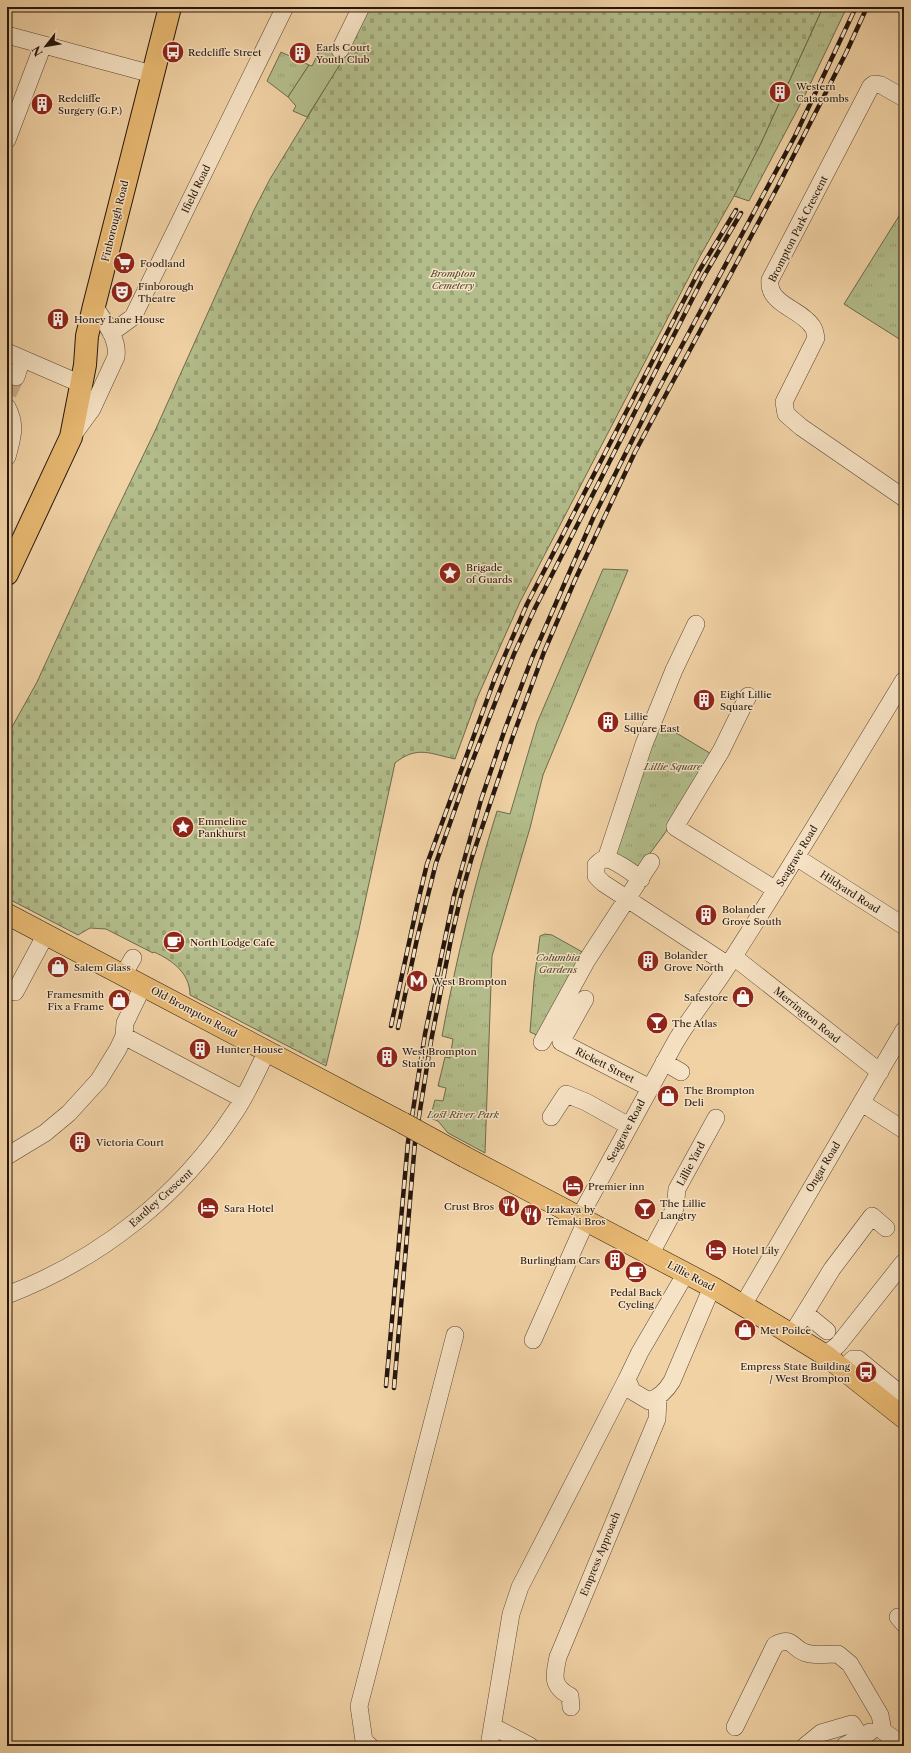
<svg xmlns="http://www.w3.org/2000/svg" width="911" height="1753" viewBox="0 0 911 1753" font-family="'Libre Caslon Text',serif">
<style>
.grass{fill:url(#grass-tufts);stroke:#6c6a4c}
.cemetery{fill:url(#cemetery-stones);stroke:#6c6a4c}
.pitch{fill:#b3bd8b;stroke:#6c6a4c}
.lines{fill:none;stroke-linecap:round;stroke-linejoin:round}
.minor-tunnel{stroke:#c8ac87;stroke-width:17;stroke-dasharray:17 8;stroke-linecap:butt}
.minor-casing{stroke:#584533;stroke-width:18}
.major-casing{stroke:#25160d;stroke-width:22}
.highway-casing{stroke:#25160d;stroke-width:24}
.minor{stroke:#f6e2c4;stroke-width:17}
.major{stroke:#e8b972;stroke-width:21}
.highway{stroke:#e8b972;stroke-width:22}
.rail-casing{stroke:#25160d;stroke-width:4.5}
.rail{stroke:#f6e2c4;stroke-width:3;stroke-dasharray:9;stroke-linecap:butt}
.major-bridge-casing{stroke:#25160d;stroke-width:22;stroke-linecap:butt}
.major-bridge{stroke:#e8b972;stroke-width:21}
.labels{text-anchor:middle;dominant-baseline:central;stroke-width:3;stroke-linejoin:round;paint-order:stroke}
.poi-label{font-size:10px;fill:#25160d;stroke:#f6e2c4;text-anchor:start}
.street-label{font-size:10px;fill:#25160d;stroke:#f6e2c4}
.park-label{font-size:10px;font-style:italic;fill:#504833;stroke:#f6e2c4}
</style>
<defs>
<pattern id="grass-tufts" width="24" height="20" patternUnits="userSpaceOnUse"><rect width="24" height="20" fill="#b3bd8b"/><path d="M3 7l-1-3M5 7V3M7 7l1-3M15 17l-1-3M17 17v-4M19 17l1-3" fill="none" stroke="#9aa277"/></pattern>
<pattern id="cemetery-stones" width="16" height="16" patternUnits="userSpaceOnUse"><rect width="16" height="16" fill="#b3bd8b"/><path d="M2 7V4a2 2 0 0 1 4 0v3zM10 15v-3a2 2 0 0 1 4 0v3z" fill="#9aa277"/></pattern>
</defs>
<rect width="100%" height="100%" fill="#f1d2a5"/>
<filter id="stains"><feTurbulence type="fractalNoise" baseFrequency=".005" numOctaves="4"/><feColorMatrix values="0 0 0 0 .2 0 0 0 0 .09 0 0 0 0 .02 0 0 0 .5 -.17"/></filter>
<radialGradient id="worn" r=".72"><stop offset=".6" stop-color="#630" stop-opacity="0"/><stop offset="1" stop-color="#630" stop-opacity=".3"/></radialGradient>
<path class="grass" d="M823,7H847L803,99L749,201L734,196L761,143Z
M281,52L309,65L288,97L267,81Z
M904,208V342L844,304Z
M603,569L628,570L543,775L530,828L492,956L485,1153L448,1133L438,1121L430,1118L435,1100L443,1101L446,1088L438,1086L445,1057L450,1058L453,1039L442,1036C456,960 474,885 497,811L510,814L537,723Z
M658,722L713,755L665,833L637,871L611,855Z
M545,934L552,935L586,954L541,1037L530,1032L534,981L540,936Z"/>
<path class="cemetery" d="M369,7H823L761,143L734,196L699,258L520,602L478,696L455,759C431,754 417,745 395,763L358,934L326,1066L190,995C190,973 172,960 154,952L153,953L106,929L90,928L78,935L7,898V736L37,682L97,551L154,433L254,210L270,179L344,57Z"/>
<path class="pitch" d="M322,46L332,50L344,58L307,117L293,111L296,106L288,97L309,65L312,66Z"/>
<g class="lines">
<path class="minor-tunnel" d="M8,394L16,377"/>
<g class="minor-casing">
<path id="minor" d="M7,35L152,74
M340,50L361,7
M904,98L881,85L874,84L871,86L770,280C767,304 801,309 812,326C815,329 815,334 816,338L784,402L786,414L801,427L904,498
M7,140L43,45
M111,333L133,317L285,7
M7,352L81,384
M16,377L22,359
M7,407C17,426 12,438 7,457
M73,435L92,409L116,357C119,338 103,320 94,306
M748,696L721,751L675,827L776,890
M796,857L904,926
M606,859L644,744L674,670L696,624
M641,879C634,874 613,858 604,859C601,860 599,862 596,865V876L603,883L728,965
M734,957L880,1072
M123,975L133,958
M15,992L46,934
M585,999L561,1042L650,1088
M124,1036L243,1099
M542,1042L587,960L651,862
M664,1062L681,1072
M862,1103L904,1130
M551,1117L566,1094L586,1102L629,1126
M7,1156L45,1133L69,1113L99,1080L118,1049L124,1036L125,1023L143,986
M579,1218L676,1041C693,1013 715,987 732,959C791,867 847,774 904,680
M650,1255L675,1208L677,1189L716,1118
M686,1273L640,1352L627,1379L632,1391L649,1401C660,1397 666,1391 672,1381L712,1287
M7,1295C101,1259 180,1196 235,1112C248,1093 257,1071 267,1051
M743,1305L904,1030
M805,1313L827,1331
M792,1334L832,1269L872,1216L886,1228
M533,1340L586,1221
M825,1355L838,1345L903,1263
M843,1369L853,1359H858L904,1397
M898,1617L904,1624
M571,1707L570,1696C551,1686 554,1675 558,1657L657,1419L658,1398
M492,1726L530,1746
M735,1727L775,1645C793,1635 792,1649 806,1653C816,1656 828,1654 838,1654L850,1664L880,1715L883,1731L904,1746
M370,1746L364,1741L359,1706L455,1335
M489,1746L511,1614L520,1587L627,1379
M805,1746L821,1733L852,1724L860,1736
M844,1746L870,1732"/>
</g>
<g class="major-casing">
<path id="major" d="M7,914L403,1123
M465,1157L712,1287L781,1328L825,1355L904,1418"/>
</g>
<g class="highway-casing">
<path id="highway" d="M7,574L71,437L85,365L87,336L94,306L170,7"/>
</g>
<use href="#minor" class="minor"/>
<use href="#major" class="major"/>
<use href="#highway" class="highway"/>
<g class="rail-casing">
<path id="rail" d="M391,1026L417,906L427,864L495,678L527,604L699,271L736,210
M398,1028L417,939L436,863L467,775L514,654L535,608L704,276L741,213
M386,1386L408,1142L425,1034L454,896L481,800L505,729L532,658L594,516L652,401L795,136L856,7
M394,1388L415,1142L431,1041L451,939L461,896L472,857L513,736L544,652L575,580L635,452L777,188L846,53L867,7"/>
</g>
<use href="#rail" class="rail"/>
<g class="major-bridge-casing">
<path id="major-bridge" d="M403,1123L465,1157"/>
</g>
<use href="#major-bridge" class="major-bridge"/>
</g>
<defs>
<g id="bus-disc" transform="scale(1.15)"><circle r="9.5" fill="#8f2418" stroke="#f6e2c4"/><path d="M-5-6H5V4H4V6H2V4H-2V6H-4V4H-5ZM-3.5-4V0h7V-4ZM-3.5 1.2v1.5H-2V1.2ZM2 1.2v1.5H3.5V1.2Z" fill="#fff"/></g>
<g id="building-disc" transform="scale(1.15)"><circle r="9.5" fill="#8f2418" stroke="#f6e2c4"/><path d="M-4-6H4V6H1V3H-1V6H-4ZM-2.5-4.3h1.7v1.8h-1.7ZM.8-4.3h1.7v1.8H.8ZM-2.5-1h1.7V.8h-1.7ZM.8-1h1.7V.8H.8Z" fill="#fff"/></g>
<g id="supermarket-disc" transform="scale(1.15)"><circle r="9.5" fill="#8f2418" stroke="#f6e2c4"/><path d="M-6-5.5h2.5l.6 2H6L4.5 2H-2.5L-4.4-4H-6ZM-1.5 3.2a1.3 1.3 0 1 0 .1 0ZM3 3.2a1.3 1.3 0 1 0 .1 0Z" fill="#fff"/></g>
<g id="theatre-disc" transform="scale(1.15)"><circle r="9.5" fill="#8f2418" stroke="#f6e2c4"/><path d="M-5-5.5Q0-4 5-5.5V0Q5 5 0 6Q-5 5-5 0ZM-3.3-2.5H-1v1.5H-3.3ZM1-2.5H3.3v1.5H1ZM-2.8 1Q0 5.5 2.8 1Z" fill="#fff"/></g>
<g id="sight-disc" transform="scale(1.15)"><circle r="9.5" fill="#8f2418" stroke="#f6e2c4"/><path d="M0-6L1.8-2.2L6-1.7L2.9 1.2L3.7 5.4L0 3.3L-3.7 5.4L-2.9 1.2L-6-1.7L-1.8-2.2Z" fill="#fff"/></g>
<g id="cafe-disc" transform="scale(1.15)"><circle r="9.5" fill="#8f2418" stroke="#f6e2c4"/><path d="M-5.5-4.5H6V0H3Q3 3.5 0 3.5H-2.5Q-5.5 3.5-5.5 0ZM3-3.2v2h1.7v-2ZM-6 4.5H4V6H-6Z" fill="#fff"/></g>
<g id="shop-disc" transform="scale(1.15)"><circle r="9.5" fill="#8f2418" stroke="#f6e2c4"/><path d="M-5-2.5h2.3a2.7 3.5 0 0 1 5.4 0H5L5.5 6h-11ZM-1.5-2.5h3a1.5 2.3 0 0 0-3 0Z" fill="#fff"/></g>
<g id="metro-disc" transform="scale(1.15)"><circle r="9.5" fill="#8f2418" stroke="#f6e2c4"/><path d="M-5.5 5V-5H-3L0 0L3-5H5.5V5H3V-.5L0 4L-3-.5V5Z" fill="#fff"/></g>
<g id="bar-disc" transform="scale(1.15)"><circle r="9.5" fill="#8f2418" stroke="#f6e2c4"/><path d="M-6-5H6L.8 .8V4.5H3.5V6h-7V4.5H-.8V.8Z" fill="#fff"/></g>
<g id="hotel-disc" transform="scale(1.15)"><circle r="9.5" fill="#8f2418" stroke="#f6e2c4"/><path d="M-6-4.5h1.5V1H6V5H4.5V3h-9V5H-6ZM-4 0a1.8 1.8 0 1 1 3.6 0ZM.5 0V-2.5h3Q6-2.5 6 0Z" fill="#fff"/></g>
<g id="restaurant-disc" transform="scale(1.15)"><circle r="9.5" fill="#8f2418" stroke="#f6e2c4"/><path d="M-5-6h1v4h1v-4h1v4h1v-4h1v5L-1.5 .5V6h-2V.5L-5-1ZM5-6V6H3V1.5H1.5Q1.5-4 5-6Z" fill="#fff"/></g>
</defs>
<g fill-rule="evenodd">
<use href="#bus-disc" x="173" y="52"/>
<use href="#building-disc" x="300" y="53"/>
<use href="#building-disc" x="780" y="92"/>
<use href="#building-disc" x="42" y="104"/>
<use href="#supermarket-disc" x="124" y="263"/>
<use href="#theatre-disc" x="122" y="292"/>
<use href="#building-disc" x="58" y="319"/>
<use href="#sight-disc" x="450" y="573"/>
<use href="#building-disc" x="704" y="700"/>
<use href="#building-disc" x="608" y="722"/>
<use href="#sight-disc" x="183" y="827"/>
<use href="#building-disc" x="706" y="915"/>
<use href="#cafe-disc" x="174" y="942"/>
<use href="#building-disc" x="648" y="961"/>
<use href="#shop-disc" x="58" y="967"/>
<use href="#metro-disc" x="417" y="981"/>
<use href="#shop-disc" x="743" y="997"/>
<use href="#shop-disc" x="119" y="1000"/>
<use href="#bar-disc" x="657" y="1023"/>
<use href="#building-disc" x="200" y="1049"/>
<use href="#building-disc" x="387" y="1057"/>
<use href="#shop-disc" x="668" y="1096"/>
<use href="#building-disc" x="80" y="1142"/>
<use href="#hotel-disc" x="573" y="1186"/>
<use href="#restaurant-disc" x="509" y="1206"/>
<use href="#hotel-disc" x="208" y="1208"/>
<use href="#bar-disc" x="645" y="1209"/>
<use href="#restaurant-disc" x="531" y="1215"/>
<use href="#hotel-disc" x="716" y="1250"/>
<use href="#building-disc" x="615" y="1260"/>
<use href="#cafe-disc" x="636" y="1272"/>
<use href="#shop-disc" x="745" y="1330"/>
<use href="#bus-disc" x="866" y="1372"/>
</g>
<g class="labels">
<g class="poi-label">
<text x="316" y="47">Earls Court<tspan x="316" dy="12">Youth Club</tspan></text>
<text x="188" y="52">Redcliffe Street</text>
<text x="796" y="86">Western<tspan x="796" dy="12">Catacombs</tspan></text>
<text x="58" y="98">Redcliffe<tspan x="58" dy="12">Surgery (G.P.)</tspan></text>
<text x="140" y="263">Foodland</text>
<text x="138" y="286">Finborough<tspan x="138" dy="12">Theatre</tspan></text>
<text x="74" y="319">Honey Lane House</text>
<text x="466" y="567">Brigade<tspan x="466" dy="12">of Guards</tspan></text>
<text x="720" y="694">Eight Lillie<tspan x="720" dy="12">Square</tspan></text>
<text x="624" y="716">Lillie<tspan x="624" dy="12">Square East</tspan></text>
<text x="198" y="821">Emmeline<tspan x="198" dy="12">Pankhurst</tspan></text>
<text x="722" y="909">Bolander<tspan x="722" dy="12">Grove South</tspan></text>
<text x="190" y="942">North Lodge Cafe</text>
<text x="664" y="955">Bolander<tspan x="664" dy="12">Grove North</tspan></text>
<text x="74" y="967">Salem Glass</text>
<text x="432" y="981">West Brompton</text>
<text x="104" y="994" text-anchor="end">Framesmith<tspan x="104" dy="12">Fix a Frame</tspan></text>
<text x="728" y="997" text-anchor="end">Safestore</text>
<text x="672" y="1023">The Atlas</text>
<text x="216" y="1049">Hunter House</text>
<text x="402" y="1051">West Brompton<tspan x="402" dy="12">Station</tspan></text>
<text x="684" y="1090">The Brompton<tspan x="684" dy="12">Deli</tspan></text>
<text x="96" y="1142">Victoria Court</text>
<text x="588" y="1186">Premier inn</text>
<text x="660" y="1203">The Lillie<tspan x="660" dy="12">Langtry</tspan></text>
<text x="494" y="1206" text-anchor="end">Crust Bros</text>
<text x="224" y="1208">Sara Hotel</text>
<text x="546" y="1209">Izakaya by<tspan x="546" dy="12">Temaki Bros</tspan></text>
<text x="732" y="1250">Hotel Lily</text>
<text x="600" y="1260" text-anchor="end">Burlingham Cars</text>
<text x="636" y="1292" text-anchor="middle">Pedal Back<tspan x="636" dy="12">Cycling</tspan></text>
<text x="760" y="1330">Met Poilce</text>
<text x="850" y="1366" text-anchor="end">Empress State Building<tspan x="850" dy="12">/ West Brompton</tspan></text>
</g>
<g class="street-label">
<text transform="translate(196 189) rotate(-64)">Ifield Road</text>
<text transform="translate(115 221) rotate(-76)">Finborough Road</text>
<text transform="translate(798 229) rotate(-63)">Brompton Park Crescent</text>
<text transform="translate(797 856) rotate(-59)">Seagrave Road</text>
<text transform="translate(850 892) rotate(33)">Hildyard Road</text>
<text transform="translate(194 1012) rotate(28)">Old Brompton Road</text>
<text transform="translate(807 1015) rotate(39)">Merrington Road</text>
<text transform="translate(605 1065) rotate(27)">Rickett Street</text>
<text transform="translate(626 1131) rotate(-62)">Seagrave Road</text>
<text transform="translate(691 1164) rotate(-62)">Lillie Yard</text>
<text transform="translate(823 1167) rotate(-59)">Ongar Road</text>
<text transform="translate(161 1198) rotate(-42)">Eardley Crescent</text>
<text transform="translate(691 1276) rotate(28)">Lillie Road</text>
<text transform="translate(600 1554) rotate(-68)">Empress Approach</text>
</g>
<g class="park-label">
<text x="453" y="273">Brompton<tspan x="453" dy="12">Cemetery</tspan></text>
<text x="673" y="766">Lillie Square</text>
<text x="558" y="957">Columbia<tspan x="558" dy="12">Gardens</tspan></text>
<text x="463" y="1114">Lost River Park</text>
</g>
</g>
<rect width="911" height="1753" fill="none" stroke="#f1d2a5" stroke-width="24"/>
<rect x="8" y="8" width="895" height="1737" fill="none" stroke="#25160d" stroke-width="2"/>
<rect x="12" y="12" width="887" height="1729" fill="none" stroke="#25160d"/>
<g transform="translate(46 46) rotate(239)" stroke="#f6e2c4" stroke-width="3" paint-order="stroke">
<path d="M0-3L7 15L0 10L-7 15Z" fill="#25160d"/>
<text y="-6" font-size="11" font-weight="bold" text-anchor="middle" fill="#25160d">N</text>
</g>
<rect width="100%" height="100%" filter="url(#stains)"/>
<rect width="100%" height="100%" fill="url(#worn)"/>
</svg>
